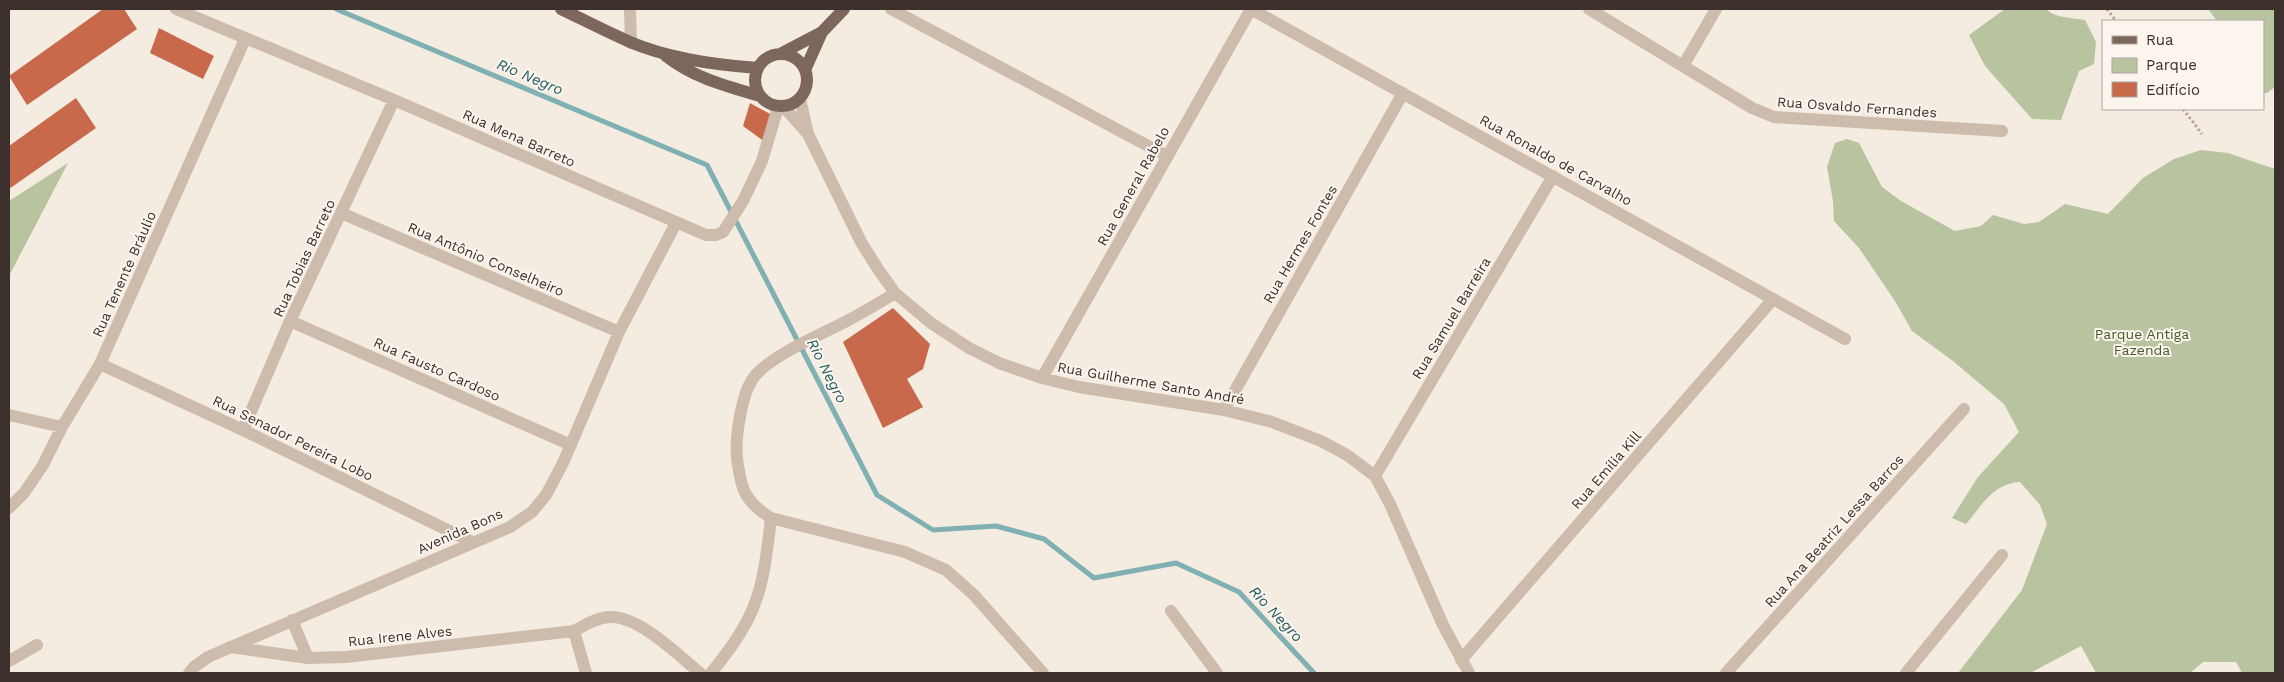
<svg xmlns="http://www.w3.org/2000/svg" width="2284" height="682" viewBox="0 0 2284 682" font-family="'Work Sans',sans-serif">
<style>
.green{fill:#b8c4a0}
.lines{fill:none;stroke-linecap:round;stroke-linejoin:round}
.stream{stroke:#7fb0b2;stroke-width:5}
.building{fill:#c8694b}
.path{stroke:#b9a596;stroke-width:3;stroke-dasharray:2.5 2.5;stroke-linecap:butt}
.minor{stroke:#cdbbac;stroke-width:12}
.major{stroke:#7d675c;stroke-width:12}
.labels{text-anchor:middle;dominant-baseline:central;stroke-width:4;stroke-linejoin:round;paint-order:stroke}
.street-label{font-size:14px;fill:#3b302b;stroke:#fbf5ee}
.park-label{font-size:14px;fill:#4a5a2e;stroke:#fbf5ee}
.water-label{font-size:15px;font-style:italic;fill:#1f5a5e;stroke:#fbf5ee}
</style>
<rect width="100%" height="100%" fill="#f4ebe1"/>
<path class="green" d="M2005,9H2046C2054,18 2074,18 2085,20L2096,42L2094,64L2079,71L2061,120L2032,119L1985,66L1969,35Z
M2208,9H2275V87L2267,93H2263V21H2217Z
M1847,139L1859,143L1882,187L1901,201L1955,231L1981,226L1993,215L2024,224L2039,222L2065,204L2108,214L2143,178L2174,159L2201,150L2228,153L2275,169V673H2242L2236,662H2203L2190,673H2096L2081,646L2030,673H1958L2022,590L2047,524L2040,505L2020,482C1994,483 1982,505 1966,524L1952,518L1978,477L2019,432L2004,404L1953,361L1912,331L1895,301L1859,248L1834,221L1833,201L1827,167L1835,143Z
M68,163L9,276V201Z"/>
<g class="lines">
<path class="stream" d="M336,9L707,165L877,495L933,530L996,526L1044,539L1094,578L1176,563L1239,592L1314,673"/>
</g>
<path class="building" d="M103,9H124L137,29L27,105L9,76Z
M159,28L214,56L203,79L150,53Z
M76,98L96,128L9,189V146Z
M750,103L772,115L765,142L743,126Z
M893,308L930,344L923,369L907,379L923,407L883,428L843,342Z"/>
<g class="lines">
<path class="path" d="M2107,9L2116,21
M2183,109L2202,134"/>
<path class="minor" d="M176,9L394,100L706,235H716L723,232L743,201L762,161L778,107
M630,9L631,43
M891,9L1167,156
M1251,9L1845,339
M1589,9L1752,108L1774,117L2002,131
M1683,66L1716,9
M800,99L808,134L861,242L878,269L895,293L931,323L969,348L999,363L1042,378L1079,387L1224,410L1272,422L1321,441L1347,455L1375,476L1390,504L1443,625L1469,673
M784,107L807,133
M341,213L619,332
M290,321L571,445
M100,364L243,430L472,542
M1042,378L1251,9
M1224,410L1403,93
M9,415L62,427
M243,430L290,321L394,100
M1375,476L1553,176
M9,508L24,493L43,465L62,427L100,364L245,39
M771,518L905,552L946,570L974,595L1043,673
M1171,611L1217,673
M292,620L308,658
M574,631L586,673
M230,647L308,658L346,657L574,631C585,625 596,618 609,617C639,615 679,656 700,673
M1461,660L1773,299
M9,661L37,645
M189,673L194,667L208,657L510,527L532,512L546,495L563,463L619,332L676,223
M711,673C725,656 738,639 748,619C764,589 767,551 771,518C744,501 741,489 737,458C735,439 741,397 752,380C765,358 822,334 845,322C862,313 879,303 895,293
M1726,673L1964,409
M1906,673L2002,555"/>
<path class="major" d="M561,9C584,20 607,32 630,42C670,59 715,65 758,68
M755 80a26 26 0 1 1 52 0a26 26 0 1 1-52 0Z
M780,54L822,32
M666,56C694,78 726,86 760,96
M805,70L822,32L844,9"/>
</g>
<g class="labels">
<g class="street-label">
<text transform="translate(1857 107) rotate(4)">Rua Osvaldo Fernandes</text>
<text transform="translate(519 138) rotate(24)">Rua Mena Barreto</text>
<text transform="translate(1556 160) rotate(29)">Rua Ronaldo de Carvalho</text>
<text transform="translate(1133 186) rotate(-61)">Rua General Rabelo</text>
<text transform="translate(1300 244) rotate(-60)">Rua Hermes Fontes</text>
<text transform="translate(304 258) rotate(-65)">Rua Tobias Barreto</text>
<text transform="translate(486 259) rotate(23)">Rua Antônio Conselheiro</text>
<text transform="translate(124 274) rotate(-66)">Rua Tenente Bráulio</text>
<text transform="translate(1451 318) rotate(-59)">Rua Samuel Barreira</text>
<text transform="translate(437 369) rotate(24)">Rua Fausto Cardoso</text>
<text transform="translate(1151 383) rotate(10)">Rua Guilherme Santo André</text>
<text transform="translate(293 438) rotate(26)">Rua Senador Pereira Lobo</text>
<text transform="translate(1606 470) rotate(-49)">Rua Emília Kill</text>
<text transform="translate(460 531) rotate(-24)">Avenida Bons</text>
<text transform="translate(1834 531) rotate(-48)">Rua Ana Beatriz Lessa Barros</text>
<text transform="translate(400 636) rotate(-6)">Rua Irene Alves</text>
</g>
<g class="park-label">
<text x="2142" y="334">Parque Antiga<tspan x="2142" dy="16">Fazenda</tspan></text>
</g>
<g class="water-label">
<text transform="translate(530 77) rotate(23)">Rio Negro</text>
<text transform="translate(827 371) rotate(63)">Rio Negro</text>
<text transform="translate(1276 614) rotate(47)">Rio Negro</text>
</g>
</g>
<rect width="2284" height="682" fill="none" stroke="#3b302b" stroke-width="20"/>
<rect x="2102" y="20" width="162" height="90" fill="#fbf5ee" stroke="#aea6a0"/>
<rect x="2112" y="36" width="25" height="8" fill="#7d675c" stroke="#aea6a0"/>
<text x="2146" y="45" font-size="15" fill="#3b302b">Rua</text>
<rect x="2112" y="58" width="25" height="15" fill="#b8c4a0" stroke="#aea6a0"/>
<text x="2146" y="70" font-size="15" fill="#3b302b">Parque</text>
<rect x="2112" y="82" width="25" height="15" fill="#c8694b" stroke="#aea6a0"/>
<text x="2146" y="95" font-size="15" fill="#3b302b">Edifício</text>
</svg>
